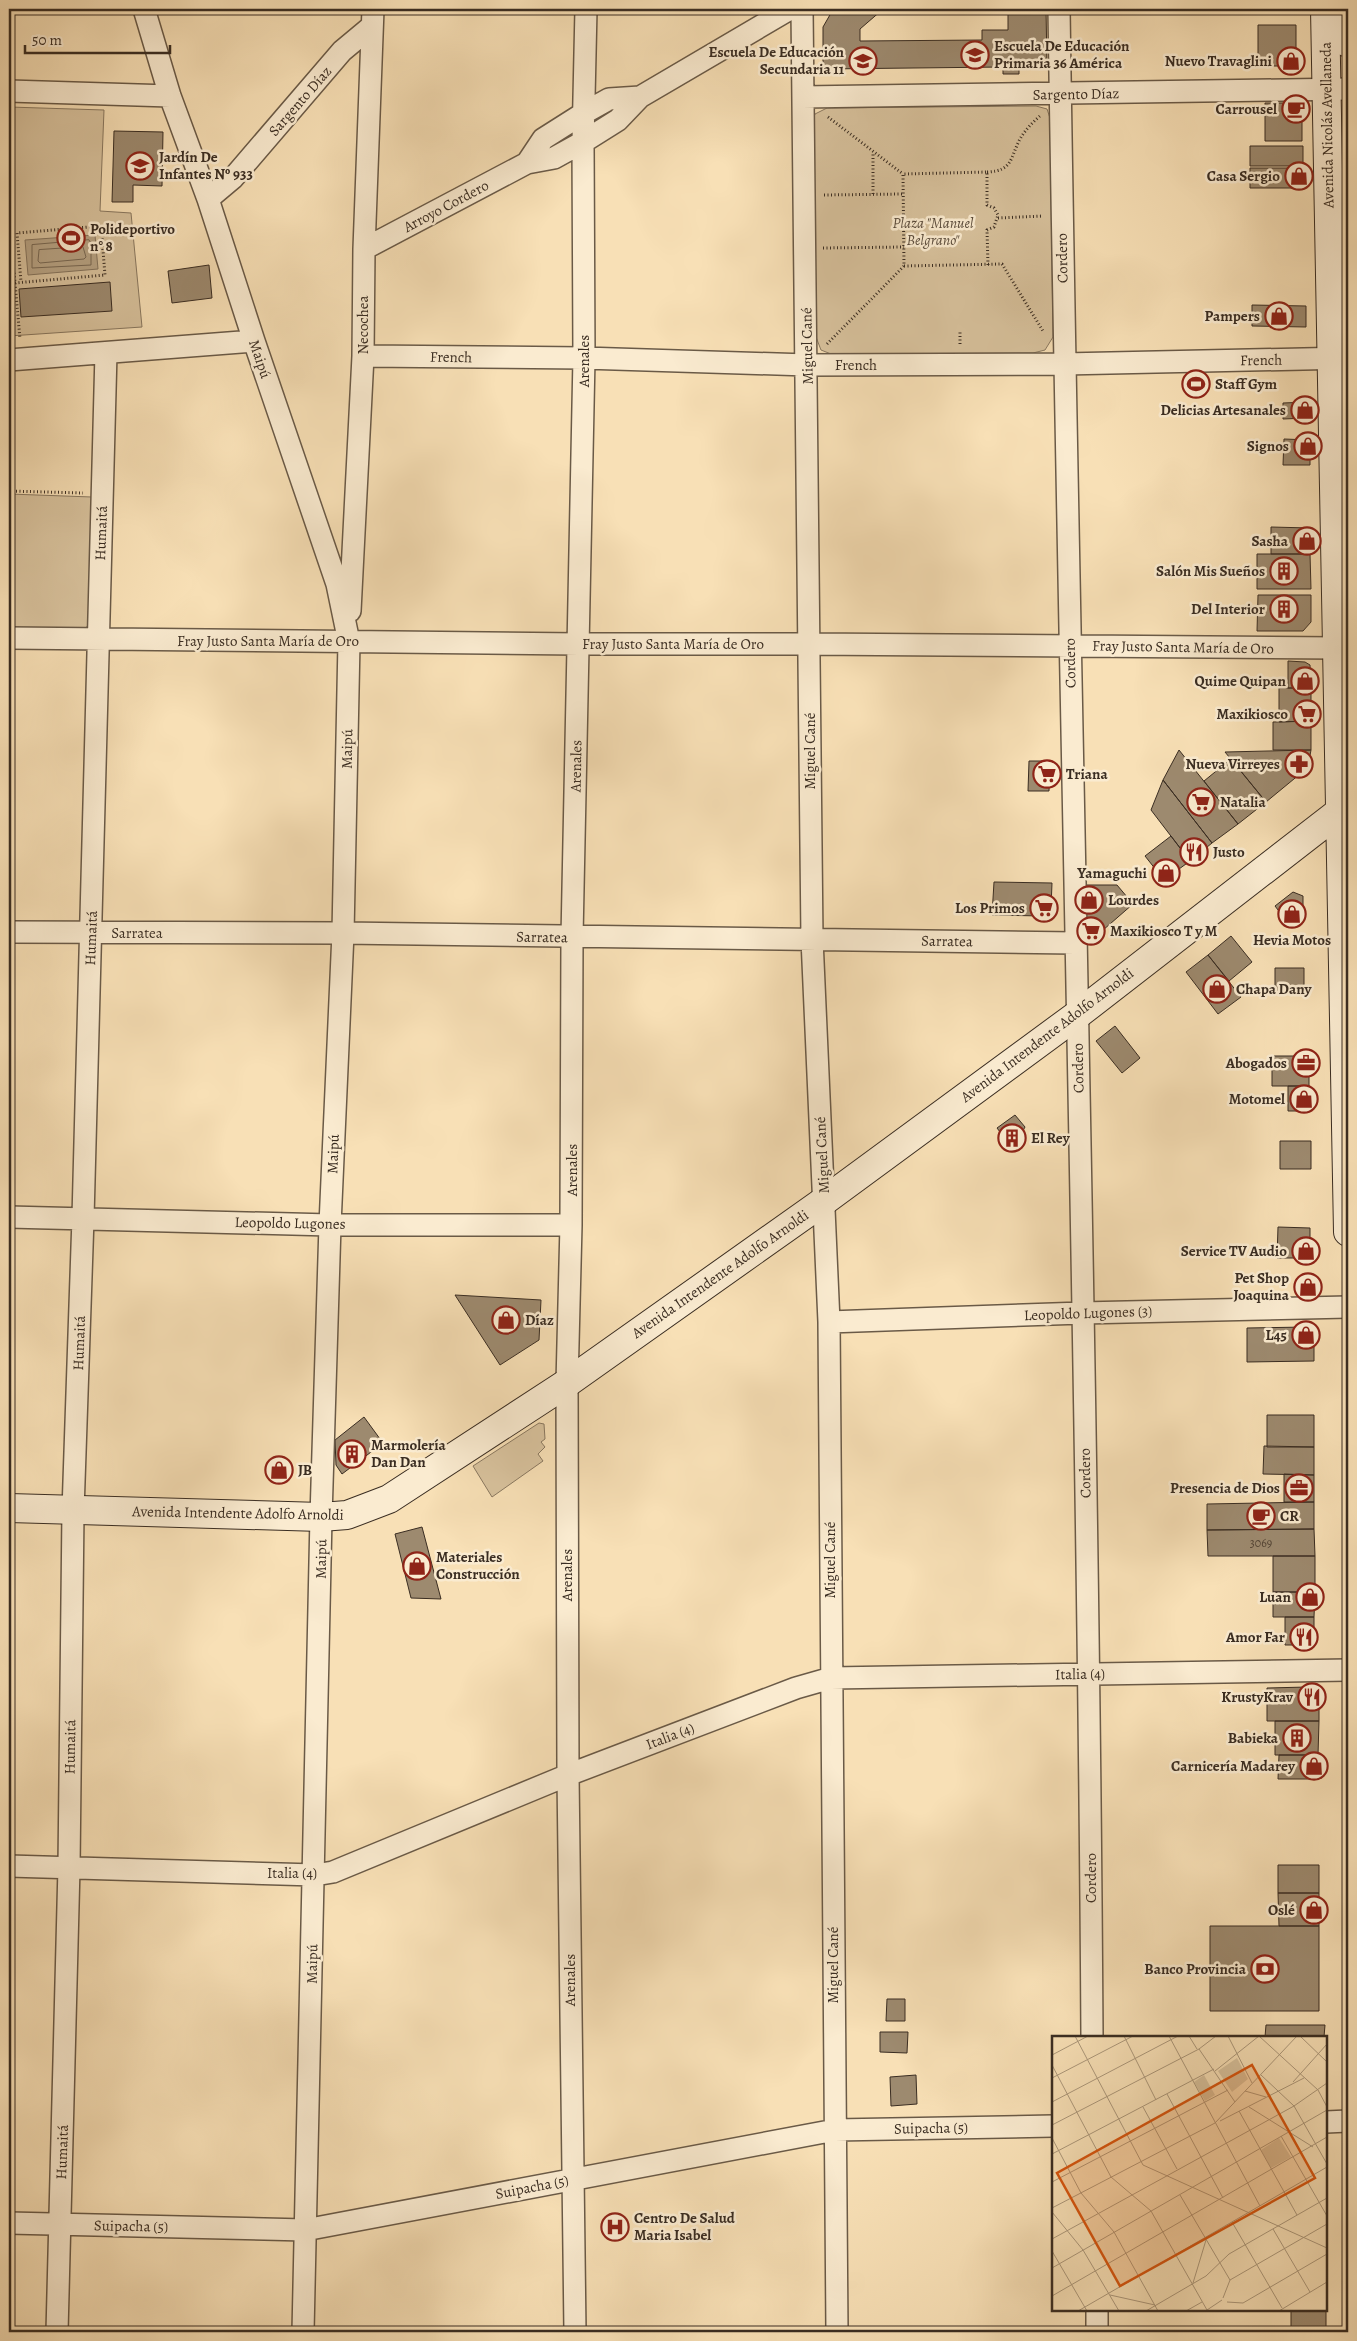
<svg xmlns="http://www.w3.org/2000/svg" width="1357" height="2341" viewBox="0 0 1357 2341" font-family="Alegreya,serif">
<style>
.green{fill:#d8c29d;stroke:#897860}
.water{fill:#b7a384;stroke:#85745d}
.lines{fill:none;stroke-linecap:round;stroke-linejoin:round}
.shore{stroke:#786853;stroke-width:1}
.building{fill:#9d8a6f;stroke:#3a2d22;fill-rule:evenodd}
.street-casing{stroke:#6a5a47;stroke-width:24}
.secondary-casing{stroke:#3a2d22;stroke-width:30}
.path{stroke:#3a2d22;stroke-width:3;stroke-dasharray:1 2.5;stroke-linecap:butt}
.street{stroke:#faebd0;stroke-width:21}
.secondary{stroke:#faebd0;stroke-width:28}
.labels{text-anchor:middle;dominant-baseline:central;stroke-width:5;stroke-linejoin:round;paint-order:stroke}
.number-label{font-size:12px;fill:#534435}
.poi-label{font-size:15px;font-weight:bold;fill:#3a2d22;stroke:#faebd0;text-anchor:end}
.street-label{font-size:15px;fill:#3a2d22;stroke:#faebd0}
.park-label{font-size:15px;font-style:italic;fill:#5a4b3b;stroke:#faebd0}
.inset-road{fill:none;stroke:#ac987b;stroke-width:1}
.view{fill:#d7550e;fill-opacity:0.15;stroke:#d7550e;stroke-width:2.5}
.inset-edge{fill:none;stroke:#3a2d22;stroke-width:2.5}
</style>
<rect width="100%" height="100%" fill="#f8e0b6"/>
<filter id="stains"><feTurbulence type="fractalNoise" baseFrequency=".004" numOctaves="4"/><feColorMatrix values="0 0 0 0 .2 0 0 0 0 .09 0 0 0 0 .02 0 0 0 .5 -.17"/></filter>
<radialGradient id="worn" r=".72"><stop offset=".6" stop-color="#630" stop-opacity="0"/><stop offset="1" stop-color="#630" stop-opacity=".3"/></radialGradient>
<path class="green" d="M1036,106L1047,109L1050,118L1053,337L1045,350L1033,353L831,354L821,350L816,337L811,126L815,114L827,108Z
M9,107L104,110L100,211L131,213L142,327L9,336Z
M9,494L92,497L91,620L87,627L81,630L9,628Z
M539,1423L544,1424L545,1439L541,1442L545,1447L538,1454L543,1461L492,1497L473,1466Z"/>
<path class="water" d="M95,235L98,269L28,275L25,240Z"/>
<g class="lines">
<path class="shore" d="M89,240L91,243V265L32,268V245Z
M83,247L86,257L84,259L40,263L38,261L39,250Z"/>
</g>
<path class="building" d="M838,9H1046L1047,67H1019V74H1003V67L823,69V27L831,13ZM1008,9V30H982V40L860,41V29L882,10Z
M1258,25H1296V62L1292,66H1258Z
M1265,103H1294L1302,110V141H1265Z
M114,131L163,132L162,186L133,185V202H112Z
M1250,146H1303V166H1250Z
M1250,168H1303V188H1250Z
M209,265L212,298L172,303L168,271Z
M110,282L112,311L21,317L19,289Z
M1252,305L1306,306V327L1252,326Z
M1308,402V418L1283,419V403Z
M1284,439L1310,440V465H1283Z
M1271,527L1310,528V554H1271Z
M1257,554H1310L1311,589H1257Z
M1258,595H1311V622L1303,631H1257Z
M1288,661L1305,662L1310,665L1311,688H1288Z
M1279,688H1311V721L1279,722Z
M1311,721V750H1273V722Z
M1179,750L1238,824L1212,843L1163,780Z
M1311,750L1309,761L1300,774L1266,802L1225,752Z
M1231,759L1266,802L1238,824L1204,781Z
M1029,761H1050L1049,791H1028Z
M1163,780L1212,843L1190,861L1151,810Z
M1171,836L1190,861L1164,880L1145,856Z
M994,882L1052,883L1051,908L1042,916L992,915Z
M1085,885H1117L1133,904L1095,937L1085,932Z
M1293,892L1303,896V923H1288L1275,906Z
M1231,936L1252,962L1229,981L1208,955Z
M1208,955L1241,997L1218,1014L1186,972Z
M1275,968H1304V993H1275Z
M1115,1026L1140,1058L1122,1073L1096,1041Z
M1272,1056H1309V1086H1272Z
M1288,1086H1309V1111H1288Z
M1015,1115L1025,1127L1013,1149L997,1128Z
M1280,1141H1311V1169H1280Z
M1278,1227L1310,1228V1258H1277Z
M455,1295L541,1300L539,1340L500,1365Z
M1307,1327L1314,1335V1361L1247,1362V1328Z
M1267,1415H1314V1447H1267Z
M364,1417L383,1443L342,1474L336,1465L335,1440Z
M1264,1446L1314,1447V1475L1263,1474Z
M275,1460L284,1461L283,1479L274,1478Z
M1284,1474L1314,1475V1502H1284Z
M1314,1502V1529L1207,1530V1504Z
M422,1527L441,1599L411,1598L395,1534Z
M1314,1529L1315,1556H1208L1207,1530Z
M1273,1556H1315V1592H1273Z
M1273,1592H1315L1314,1617H1273Z
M1285,1617H1314V1632L1305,1645H1285Z
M1308,1687L1319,1698V1721H1267V1688Z
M1275,1721H1319L1318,1755H1275Z
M1279,1755H1318V1779H1278Z
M1278,1865H1319V1893H1278Z
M1278,1893H1319V1926H1279Z
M1210,1926H1319V2011H1210Z
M887,1999H905V2021H886Z
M1266,2025H1325L1324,2037H1265Z
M880,2032H908L907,2053L880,2052Z
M916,2075L917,2104L891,2106L890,2077Z
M1326,2281V2311H1259L1326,2310Z
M1291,2311H1326V2332H1291Z"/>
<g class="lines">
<g class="street-casing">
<path id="street" d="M144,9L170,96L208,199L254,341L337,584L349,642L343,933L330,1225L321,1517L303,2332
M802,9L812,939L829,1322L837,2332
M1059,9C1069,685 1088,1361 1092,2037
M9,91L170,96
M803,97L1348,89
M527,163L543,139L584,113L609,99L640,97
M208,199L233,178L342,51L372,26
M364,249L527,163L554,158L583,142L618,120L640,97L790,9
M363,356L584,358L807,365L1064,364L1348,358
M9,360L254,341
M350,611L363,356L364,249L373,9
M9,638L579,644H809L1338,648
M9,932L343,933L1075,943
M9,1217L330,1225H571
M829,1322L1082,1313L1348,1307
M9,1866L315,1875L333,1872L568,1775L796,1688L831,1678L1348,1670
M1326,2122L1348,2121
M9,2223L305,2230L835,2130L1053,2126
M1097,2310V2332
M57,2332L69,1867L73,1511L83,1218L106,353
M575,2332L568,1775L567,1383L571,1225L572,937L584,358L583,142L586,9"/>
</g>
<g class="secondary-casing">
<path id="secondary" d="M1325,9L1348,1232
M1348,9V43
M9,1508L321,1517L347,1515L389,1499L567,1383L824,1201L1077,1015L1348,805"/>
</g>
<path class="path" d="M828,117L903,174
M987,172C1013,171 1010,158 1020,139C1025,130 1033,122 1041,115
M873,194V153
M824,195L903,194
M998,218L1043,216
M823,248L904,247
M988,265L987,230L994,227L998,215L994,208L987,205V172L903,174L904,266L1002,264L1043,331
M9,272L14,271L20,339
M15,283L105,275L101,226L17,233L21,282
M827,344L904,266
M960,344V332
M9,491L83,493"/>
<use href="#street" class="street"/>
<use href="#secondary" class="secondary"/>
</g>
<defs>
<g id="school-ring" transform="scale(1.4375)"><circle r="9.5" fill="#faebd0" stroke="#8f2418" stroke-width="1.5"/><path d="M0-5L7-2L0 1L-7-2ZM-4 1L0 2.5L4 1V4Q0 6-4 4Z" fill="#8f2418"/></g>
<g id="shop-ring" transform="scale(1.4375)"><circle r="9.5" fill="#faebd0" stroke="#8f2418" stroke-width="1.5"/><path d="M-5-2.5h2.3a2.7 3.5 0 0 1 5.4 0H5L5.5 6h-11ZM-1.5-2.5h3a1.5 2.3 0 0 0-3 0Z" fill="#8f2418"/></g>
<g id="cafe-ring" transform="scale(1.4375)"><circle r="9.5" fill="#faebd0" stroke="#8f2418" stroke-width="1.5"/><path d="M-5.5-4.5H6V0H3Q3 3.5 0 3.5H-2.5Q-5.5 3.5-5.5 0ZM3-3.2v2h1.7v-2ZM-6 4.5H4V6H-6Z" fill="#8f2418"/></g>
<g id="stadium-ring" transform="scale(1.4375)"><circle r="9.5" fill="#faebd0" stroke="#8f2418" stroke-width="1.5"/><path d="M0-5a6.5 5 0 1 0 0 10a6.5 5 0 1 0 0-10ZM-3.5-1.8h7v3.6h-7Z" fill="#8f2418"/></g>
<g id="building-ring" transform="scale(1.4375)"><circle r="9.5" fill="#faebd0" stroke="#8f2418" stroke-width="1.5"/><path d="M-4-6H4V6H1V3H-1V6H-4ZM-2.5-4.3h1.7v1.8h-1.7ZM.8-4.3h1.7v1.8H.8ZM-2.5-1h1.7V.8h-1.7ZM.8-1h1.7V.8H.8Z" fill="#8f2418"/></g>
<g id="supermarket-ring" transform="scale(1.4375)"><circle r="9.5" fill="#faebd0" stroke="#8f2418" stroke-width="1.5"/><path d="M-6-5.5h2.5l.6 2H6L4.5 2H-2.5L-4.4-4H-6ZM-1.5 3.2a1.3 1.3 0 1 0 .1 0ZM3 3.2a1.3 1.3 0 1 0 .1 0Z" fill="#8f2418"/></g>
<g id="pharmacy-ring" transform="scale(1.4375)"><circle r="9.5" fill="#faebd0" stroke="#8f2418" stroke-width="1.5"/><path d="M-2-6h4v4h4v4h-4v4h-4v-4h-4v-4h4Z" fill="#8f2418"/></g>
<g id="restaurant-ring" transform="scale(1.4375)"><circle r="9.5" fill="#faebd0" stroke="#8f2418" stroke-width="1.5"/><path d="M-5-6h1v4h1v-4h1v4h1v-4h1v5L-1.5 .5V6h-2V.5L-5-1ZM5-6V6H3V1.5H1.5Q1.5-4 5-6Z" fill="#8f2418"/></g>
<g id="office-ring" transform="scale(1.4375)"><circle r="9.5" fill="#faebd0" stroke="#8f2418" stroke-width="1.5"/><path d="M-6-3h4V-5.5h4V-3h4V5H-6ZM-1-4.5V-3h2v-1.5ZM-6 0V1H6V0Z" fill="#8f2418"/></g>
<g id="bank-ring" transform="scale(1.4375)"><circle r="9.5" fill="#faebd0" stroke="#8f2418" stroke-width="1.5"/><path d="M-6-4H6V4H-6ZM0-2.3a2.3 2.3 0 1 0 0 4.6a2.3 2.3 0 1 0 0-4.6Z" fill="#8f2418"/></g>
<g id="hospital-ring" transform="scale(1.4375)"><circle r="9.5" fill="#faebd0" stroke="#8f2418" stroke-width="1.5"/><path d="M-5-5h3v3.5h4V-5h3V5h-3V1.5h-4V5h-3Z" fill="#8f2418"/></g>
</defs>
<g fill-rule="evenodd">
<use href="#school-ring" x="975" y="55"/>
<use href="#school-ring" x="863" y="61"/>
<use href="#shop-ring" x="1291" y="61"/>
<use href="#cafe-ring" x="1296" y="109"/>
<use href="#school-ring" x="140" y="166"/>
<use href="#shop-ring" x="1299" y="176"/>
<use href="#stadium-ring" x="71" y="238"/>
<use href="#shop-ring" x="1279" y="316"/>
<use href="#stadium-ring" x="1196" y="384"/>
<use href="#shop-ring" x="1305" y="410"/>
<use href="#shop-ring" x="1308" y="446"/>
<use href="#shop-ring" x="1307" y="541"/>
<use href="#building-ring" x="1284" y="571"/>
<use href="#building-ring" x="1284" y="609"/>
<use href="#shop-ring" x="1305" y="681"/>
<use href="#supermarket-ring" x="1307" y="714"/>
<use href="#pharmacy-ring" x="1299" y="764"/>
<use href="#supermarket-ring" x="1047" y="774"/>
<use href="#supermarket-ring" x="1201" y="802"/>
<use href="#restaurant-ring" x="1194" y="852"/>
<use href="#shop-ring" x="1166" y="873"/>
<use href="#shop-ring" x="1089" y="900"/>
<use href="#supermarket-ring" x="1044" y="908"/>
<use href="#shop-ring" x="1292" y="914"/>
<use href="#supermarket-ring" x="1091" y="931"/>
<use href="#shop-ring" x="1217" y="989"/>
<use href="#office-ring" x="1306" y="1063"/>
<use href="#shop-ring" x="1304" y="1099"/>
<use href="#building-ring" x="1012" y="1138"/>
<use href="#shop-ring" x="1306" y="1251"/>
<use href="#shop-ring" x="1308" y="1287"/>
<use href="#shop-ring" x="506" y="1320"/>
<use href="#shop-ring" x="1306" y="1335"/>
<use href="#building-ring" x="352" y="1454"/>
<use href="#shop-ring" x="279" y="1470"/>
<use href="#office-ring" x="1299" y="1488"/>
<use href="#cafe-ring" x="1261" y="1516"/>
<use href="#shop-ring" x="417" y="1566"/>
<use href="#shop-ring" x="1310" y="1597"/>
<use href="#restaurant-ring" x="1304" y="1637"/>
<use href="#restaurant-ring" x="1312" y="1697"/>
<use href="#building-ring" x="1297" y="1738"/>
<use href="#shop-ring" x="1314" y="1766"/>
<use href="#shop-ring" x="1314" y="1910"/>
<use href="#bank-ring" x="1265" y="1969"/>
<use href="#hospital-ring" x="615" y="2227"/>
</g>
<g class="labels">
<g class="number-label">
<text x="1261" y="1543">3069</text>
</g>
<g class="poi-label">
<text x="994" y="46" text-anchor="start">Escuela De Educación<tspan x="994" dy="17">Primaria 36 América</tspan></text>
<text x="844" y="52">Escuela De Educación<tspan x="844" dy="17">Secundaria 11</tspan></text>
<text x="1272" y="61">Nuevo Travaglini</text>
<text x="1277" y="109">Carrousel</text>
<text x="159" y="157" text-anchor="start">Jardín De<tspan x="159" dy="17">Infantes Nº 933</tspan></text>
<text x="1280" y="176">Casa Sergio</text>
<text x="90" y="229" text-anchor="start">Polideportivo<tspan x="90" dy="17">n° 8</tspan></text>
<text x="1260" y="316">Pampers</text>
<text x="1215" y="384" text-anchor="start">Staff Gym</text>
<text x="1286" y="410">Delicias Artesanales</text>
<text x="1289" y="446">Signos</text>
<text x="1288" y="541">Sasha</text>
<text x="1265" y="571">Salón Mis Sueños</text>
<text x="1265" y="609">Del Interior</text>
<text x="1286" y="681">Quime Quipan</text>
<text x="1288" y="714">Maxikiosco</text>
<text x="1280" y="764">Nueva Virreyes</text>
<text x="1066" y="774" text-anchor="start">Triana</text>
<text x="1220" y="802" text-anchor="start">Natalia</text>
<text x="1213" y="852" text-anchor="start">Justo</text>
<text x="1147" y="873">Yamaguchi</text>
<text x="1108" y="900" text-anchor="start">Lourdes</text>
<text x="1025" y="908">Los Primos</text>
<text x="1110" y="931" text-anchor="start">Maxikiosco T y M</text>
<text x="1292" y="940" text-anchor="middle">Hevia Motos</text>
<text x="1236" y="989" text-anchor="start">Chapa Dany</text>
<text x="1287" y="1063">Abogados</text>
<text x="1285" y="1099">Motomel</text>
<text x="1031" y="1138" text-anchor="start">El Rey</text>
<text x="1287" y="1251">Service TV Audio</text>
<text x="1289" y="1278">Pet Shop<tspan x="1289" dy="17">Joaquina</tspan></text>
<text x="525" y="1320" text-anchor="start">Díaz</text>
<text x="1287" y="1335">L45</text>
<text x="371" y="1445" text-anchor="start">Marmolería<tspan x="371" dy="17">Dan Dan</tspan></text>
<text x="298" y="1470" text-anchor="start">JB</text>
<text x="1280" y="1488">Presencia de Dios</text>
<text x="1280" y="1516" text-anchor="start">CR</text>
<text x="436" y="1557" text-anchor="start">Materiales<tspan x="436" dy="17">Construcción</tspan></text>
<text x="1291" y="1597">Luan</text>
<text x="1285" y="1637">Amor Far</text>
<text x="1293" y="1697">KrustyKrav</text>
<text x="1278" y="1738">Babieka</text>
<text x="1295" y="1766">Carnicería Madarey</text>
<text x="1295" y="1910">Oslé</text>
<text x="1246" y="1969">Banco Provincia</text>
<text x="634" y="2218" text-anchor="start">Centro De Salud<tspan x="634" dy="17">Maria Isabel</tspan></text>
</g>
<g class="street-label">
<text transform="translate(1076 94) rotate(-1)">Sargento Díaz</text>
<text transform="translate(300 101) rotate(-49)">Sargento Díaz</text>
<text transform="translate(1327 125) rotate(-91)">Avenida Nicolás Avellaneda</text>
<text transform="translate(446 206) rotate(-28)">Arroyo Cordero</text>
<text transform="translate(1062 258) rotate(-91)">Cordero</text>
<text transform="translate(363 325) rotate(-90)">Necochea</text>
<text transform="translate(807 346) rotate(-91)">Miguel Cané</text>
<text transform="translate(451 357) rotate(1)">French</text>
<text transform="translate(260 359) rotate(71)">Maipú</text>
<text transform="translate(1261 360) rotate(-1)">French</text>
<text transform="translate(584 361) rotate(-90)">Arenales</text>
<text x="856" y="365">French</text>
<text transform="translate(101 533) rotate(-88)">Humaitá</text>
<text x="268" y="641">Fray Justo Santa María de Oro</text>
<text x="673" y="644">Fray Justo Santa María de Oro</text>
<text transform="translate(1183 647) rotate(1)">Fray Justo Santa María de Oro</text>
<text transform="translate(1070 663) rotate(-91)">Cordero</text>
<text transform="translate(347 749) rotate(-89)">Maipú</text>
<text transform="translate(810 751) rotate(-90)">Miguel Cané</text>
<text transform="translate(576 766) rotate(-89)">Arenales</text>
<text x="137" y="933">Sarratea</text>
<text transform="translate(542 937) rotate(1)">Sarratea</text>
<text transform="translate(91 938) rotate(-88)">Humaitá</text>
<text transform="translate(947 941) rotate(1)">Sarratea</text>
<text transform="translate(1047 1035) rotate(-37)">Avenida Intendente Adolfo Arnoldi</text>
<text transform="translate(1078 1068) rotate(-91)">Cordero</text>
<text transform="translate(333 1154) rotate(-88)">Maipú</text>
<text transform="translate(822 1155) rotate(-93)">Miguel Cané</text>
<text transform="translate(572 1170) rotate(-90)">Arenales</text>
<text transform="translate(290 1223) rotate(1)">Leopoldo Lugones</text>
<text transform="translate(720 1274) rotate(-35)">Avenida Intendente Adolfo Arnoldi</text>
<text transform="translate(1088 1313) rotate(-2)">Leopoldo Lugones (3)</text>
<text transform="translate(79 1343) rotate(-88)">Humaitá</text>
<text transform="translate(1085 1473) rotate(-91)">Cordero</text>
<text transform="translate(238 1513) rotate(1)">Avenida Intendente Adolfo Arnoldi</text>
<text transform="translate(321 1559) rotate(-89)">Maipú</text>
<text transform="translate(830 1560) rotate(-90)">Miguel Cané</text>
<text transform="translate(567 1575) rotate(-90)">Arenales</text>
<text transform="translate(1080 1674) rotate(-1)">Italia (4)</text>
<text transform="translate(670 1736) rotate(-21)">Italia (4)</text>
<text transform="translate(70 1747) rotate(-89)">Humaitá</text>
<text x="292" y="1873">Italia (4)</text>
<text transform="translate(1091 1878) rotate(-90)">Cordero</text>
<text transform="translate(312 1964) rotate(-89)">Maipú</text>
<text transform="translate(833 1965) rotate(-90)">Miguel Cané</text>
<text transform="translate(570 1980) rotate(-90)">Arenales</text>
<text transform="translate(931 2128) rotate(-1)">Suipacha (5)</text>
<text transform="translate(62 2152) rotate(-88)">Humaitá</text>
<text transform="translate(532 2187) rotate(-11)">Suipacha (5)</text>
<text transform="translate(131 2226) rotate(1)">Suipacha (5)</text>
</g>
<g class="park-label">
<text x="933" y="223">Plaza "Manuel<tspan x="933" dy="17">Belgrano"</tspan></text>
</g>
</g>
<g transform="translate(1052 2036)">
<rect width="275" height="275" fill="#f8e0b6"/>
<path d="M185,22L196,43L180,56L166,35ZM152,39L163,59L153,65L142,46ZM227,102L239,121L219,132L209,114Z" fill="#d8c29d"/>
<path class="inset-road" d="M23,0L91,129L275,212M72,0L104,64M117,0L208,170M137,0L145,13M176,0L200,47M207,0L266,54L275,71M248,0L275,26M147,13L183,66M0,19L36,0M0,29L59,141L99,175L155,274L170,264M163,35L207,0M209,39L242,70L275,128M0,42L81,0M241,46L275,8M193,55L214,61M115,58L171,162M0,66L126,0M91,71L125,133M197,71L261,111M187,75L245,179M168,85L252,42M0,89L147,13L164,0M229,100L275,180M0,102L29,157L62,196L106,275M0,118L162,33M0,146L176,54M128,159L178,244M0,172L163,87L245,0M0,176L31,214L67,275M180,186L230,272M221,193L258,256M0,203L242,70L275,47M0,215L35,275M0,232L275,74M141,247L154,204M58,259L103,269M0,260L275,101M171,262L178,244L275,188M175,266L191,267L275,218M26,275L275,131M94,275L154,240L177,218L275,162M134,275L150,266M227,275L275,246"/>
<path class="view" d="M200,29L263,142L68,250L5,137Z"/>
<rect width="275" height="275" class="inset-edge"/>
</g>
<rect width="1357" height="2341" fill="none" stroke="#f8e0b6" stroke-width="30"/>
<rect x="10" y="10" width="1337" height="2321" fill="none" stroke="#3a2d22" stroke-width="2.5"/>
<rect x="15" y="15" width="1327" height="2311" fill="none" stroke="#3a2d22"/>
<path d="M25 45v8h145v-8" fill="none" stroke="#3a2d22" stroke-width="2.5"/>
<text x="32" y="45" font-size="15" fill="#3a2d22" stroke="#faebd0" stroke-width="4" paint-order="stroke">50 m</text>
<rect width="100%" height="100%" filter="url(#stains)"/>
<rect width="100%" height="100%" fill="url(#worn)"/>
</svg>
